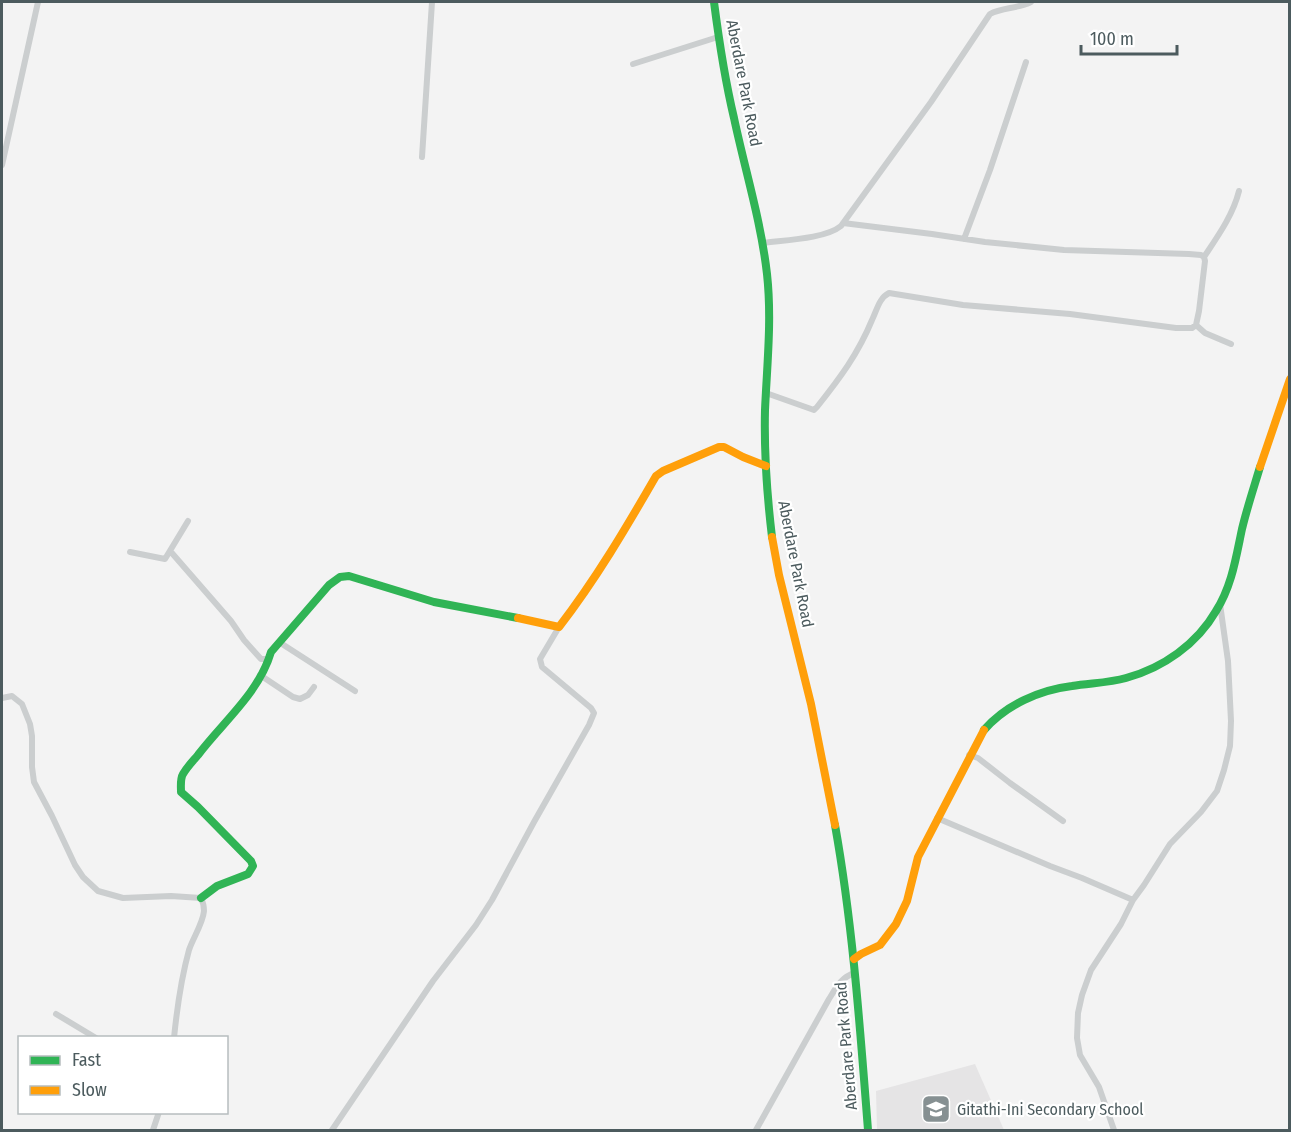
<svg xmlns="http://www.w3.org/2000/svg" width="1291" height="1132" viewBox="0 0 1291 1132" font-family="'Fira Sans Condensed',sans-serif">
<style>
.education{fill:#e5e4e5}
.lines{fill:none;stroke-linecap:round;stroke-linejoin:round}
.street{stroke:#cbcecf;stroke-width:6}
.fast{stroke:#30b455;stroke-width:8}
.slow{stroke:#ff9f0a;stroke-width:8}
.labels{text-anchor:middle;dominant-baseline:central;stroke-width:4.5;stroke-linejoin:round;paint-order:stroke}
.street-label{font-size:16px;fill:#4c5b5e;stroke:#fff}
.poi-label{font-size:16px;fill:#4c5b5e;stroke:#fff;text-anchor:start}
</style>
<rect width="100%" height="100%" fill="#f3f3f3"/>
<path class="education" d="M975,1064L1004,1130H877L876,1091Z"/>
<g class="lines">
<path class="street" d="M633,64L718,37
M422,157L432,2
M2,165L38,2
M843,223L932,234L985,242L1064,250L1189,254L1201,255L1204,257
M964,239L990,170L1026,62
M762,243C784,240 825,239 841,226L931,102L990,14C1002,7 1017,9 1031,2
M1196,325L1205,333L1231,344
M766,393L814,410L817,407C840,378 858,354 872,320C877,310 879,298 889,293L963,305L1070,314L1176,328H1192L1196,325L1199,311L1205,261L1204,257C1218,236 1233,215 1239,191
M130,552L165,559L188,521
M171,552L231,621L244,640L261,659H269
M279,642L355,691
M260,675L293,697L300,699L308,695L314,687
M2,698L12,696L22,704L30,724L32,736V767L34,782L52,816L75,865L83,877L98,891L123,898L171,896L201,898C203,902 204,906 204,911C203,923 193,938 189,950C181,979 177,1008 174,1038
M969,755L978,758L1010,783L1063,821
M937,818L1050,866L1082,878L1133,900
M56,1014L96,1038
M153,1130L159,1112
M332,1130L433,981L476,925L492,900L534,822L589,725L594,713L591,708L542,667L540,659L559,627
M756,1130L829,999C836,988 841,977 855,973
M1114,1130L1099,1087L1080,1055L1077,1038L1078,1013L1082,995L1091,970L1121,924L1133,900L1144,885L1170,844L1201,812L1217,791L1224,770L1230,746L1231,721L1228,661L1220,604"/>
<path class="fast" d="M714,2C719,41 725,80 734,118C745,170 761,221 767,274C772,319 767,365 765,410C764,452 767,495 772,537
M984,730C1006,705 1039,690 1072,686C1090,683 1109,683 1126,678C1163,668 1197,644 1216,611C1232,586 1236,557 1242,529C1247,508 1254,487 1260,467
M835,825C853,926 860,1028 868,1130
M201,898L217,886L248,874L253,866L251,861L198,807L181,792C181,786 180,779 183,774C187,767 193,761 198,755C223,722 259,693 271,652L329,585L340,577L349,576L434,602L518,618"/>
<path class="slow" d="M1260,467L1290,379
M772,537L779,575L811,704L835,825
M518,618L559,627C596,579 626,528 656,476L663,471L719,447H724L743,457L766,466
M854,959L861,954L880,945L896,924L907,901L918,857L984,730"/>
</g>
<defs>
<g id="school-square" transform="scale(1.5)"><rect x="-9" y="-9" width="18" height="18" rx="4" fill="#869092" stroke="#fff"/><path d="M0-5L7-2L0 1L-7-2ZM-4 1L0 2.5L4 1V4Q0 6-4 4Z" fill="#fff"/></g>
</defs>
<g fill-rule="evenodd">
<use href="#school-square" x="936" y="1109"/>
</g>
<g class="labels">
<g class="street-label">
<text transform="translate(744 83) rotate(79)">Aberdare Park Road</text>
<text transform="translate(796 564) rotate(79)">Aberdare Park Road</text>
<text transform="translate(846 1046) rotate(-95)">Aberdare Park Road</text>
</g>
<g class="poi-label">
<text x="957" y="1109">Gitathi-Ini Secondary School</text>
</g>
</g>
<rect width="1291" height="1132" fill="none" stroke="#4c5b5e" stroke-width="6"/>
<rect x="18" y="1036" width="210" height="78" fill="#ffffff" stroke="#b7bdbf" stroke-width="1.5"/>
<rect x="30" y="1056" width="30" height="9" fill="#30b455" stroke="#b7bdbf" stroke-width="1.5"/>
<text x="72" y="1066" font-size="18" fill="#4c5b5e">Fast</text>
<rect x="30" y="1086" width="30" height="9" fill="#ff9f0a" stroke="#b7bdbf" stroke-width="1.5"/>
<text x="72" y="1096" font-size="18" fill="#4c5b5e">Slow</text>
<path d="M1081 45v9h96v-9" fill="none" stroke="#4c5b5e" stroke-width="3"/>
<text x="1090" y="45" font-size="18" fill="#4c5b5e" stroke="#ffffff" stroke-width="4.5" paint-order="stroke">100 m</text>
</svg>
